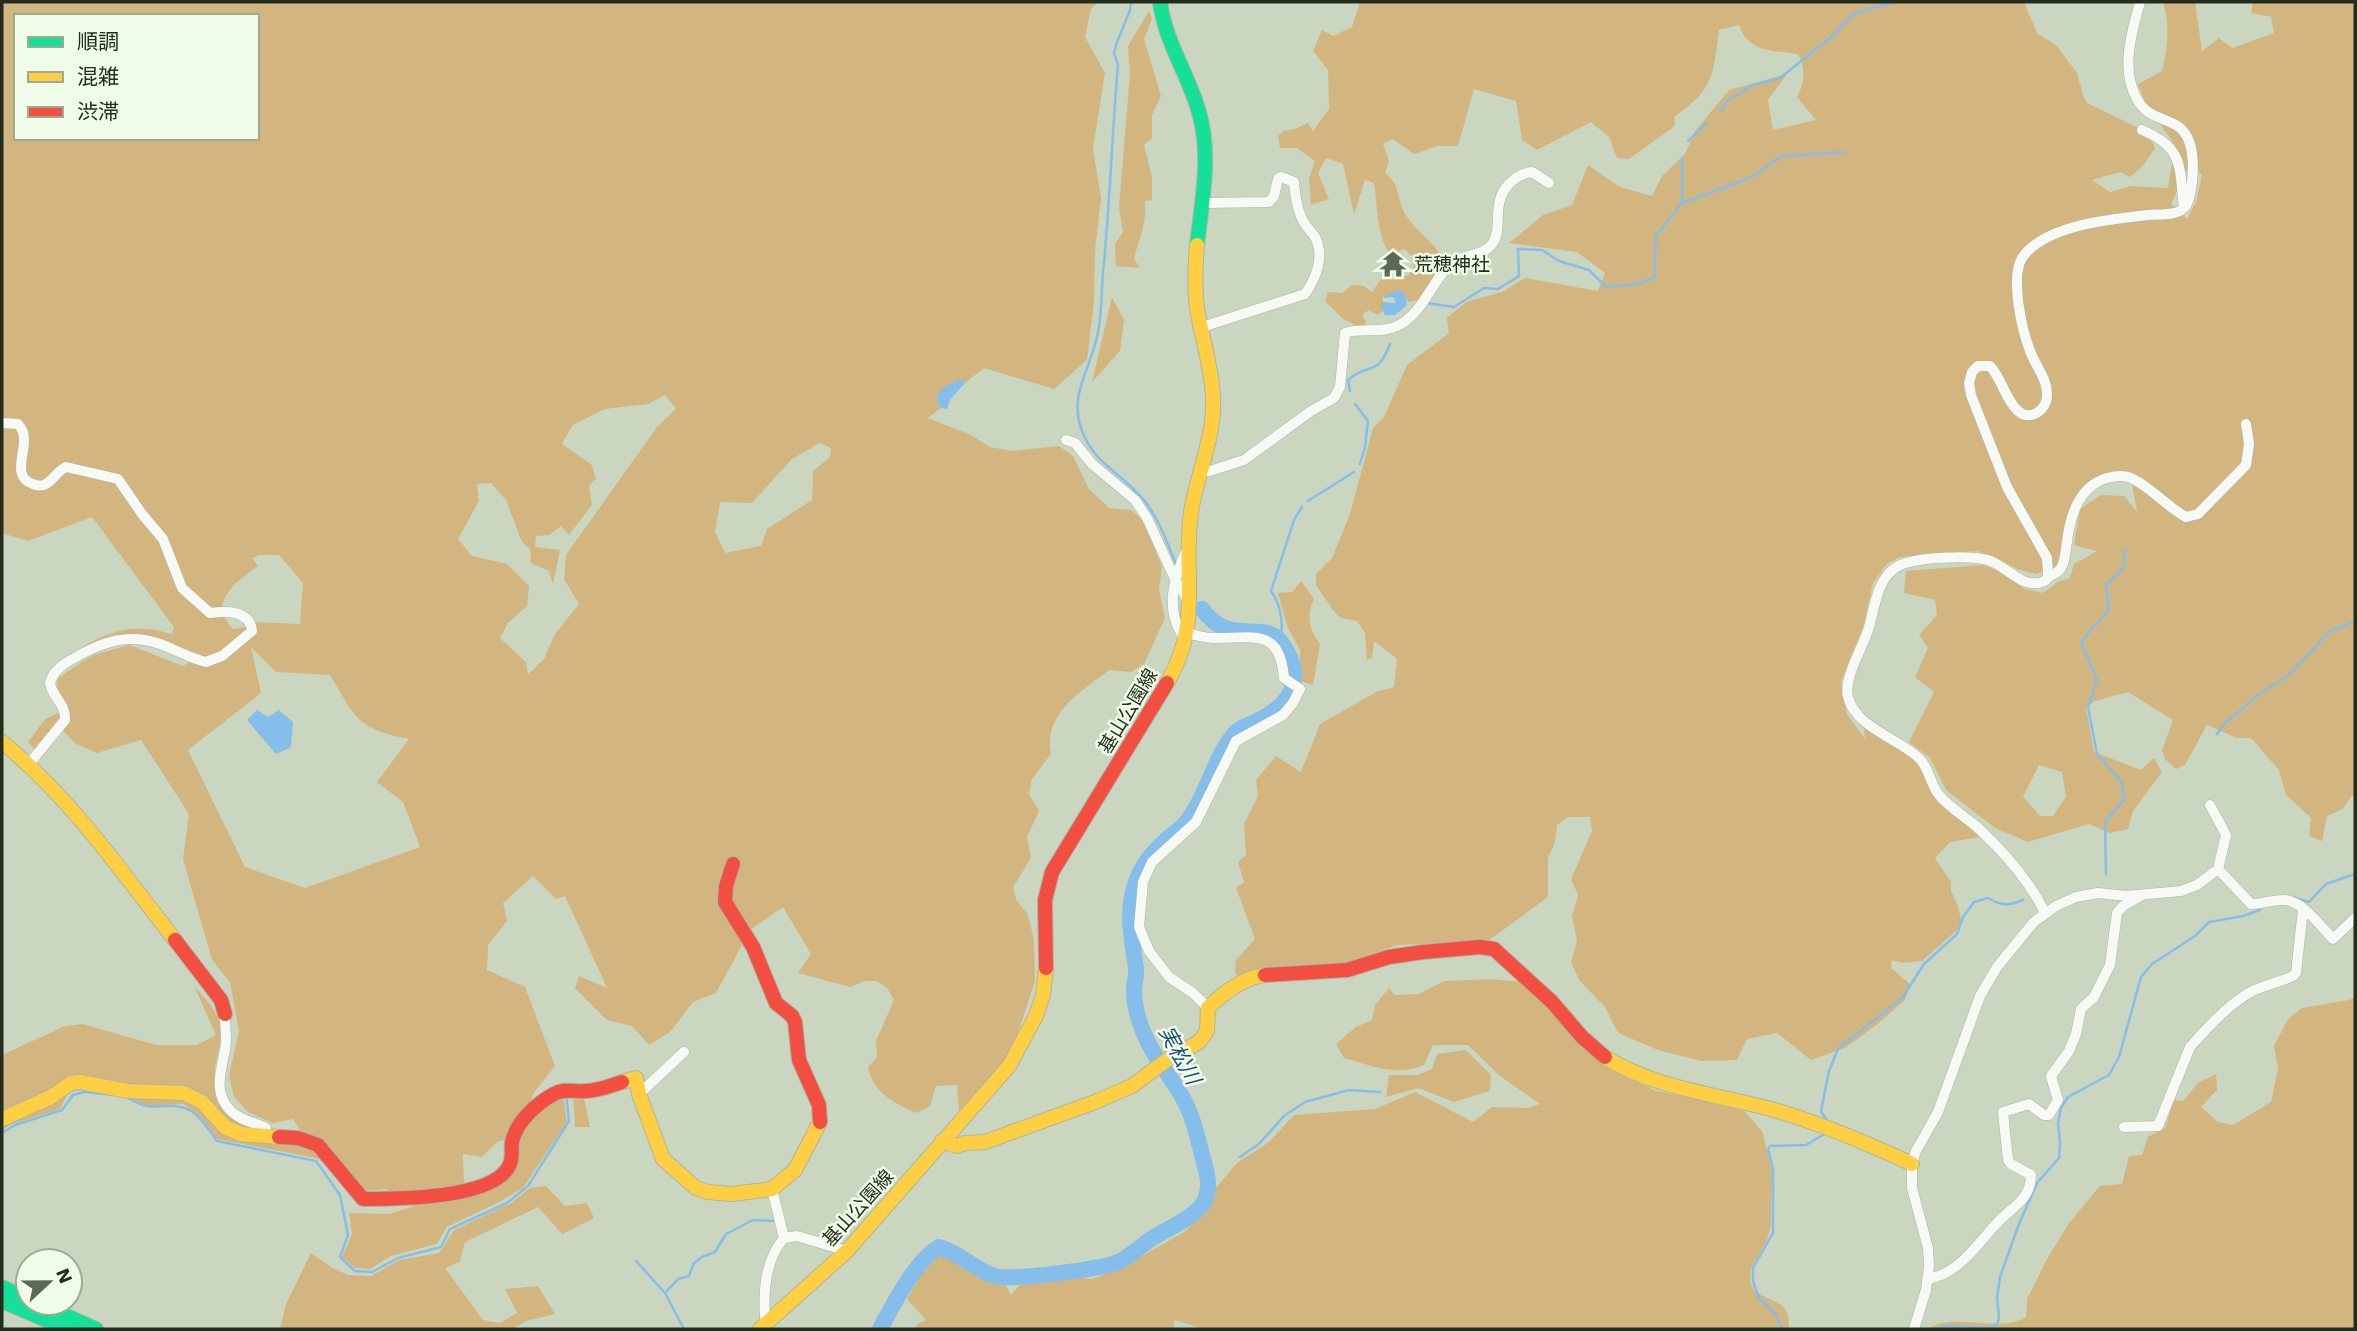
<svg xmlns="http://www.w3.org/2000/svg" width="2357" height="1331" viewBox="0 0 2357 1331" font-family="'Work Sans','Noto Sans JP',sans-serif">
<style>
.green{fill:#d3b67f;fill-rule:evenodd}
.water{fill:#85beeb}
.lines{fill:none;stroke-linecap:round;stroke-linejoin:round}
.stream{stroke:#85beeb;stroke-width:2.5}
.river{stroke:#85beeb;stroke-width:16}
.street-casing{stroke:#acb5a4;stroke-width:11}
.fast-casing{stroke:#acb5a4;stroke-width:16}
.slow-casing{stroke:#acb5a4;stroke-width:16}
.jam-casing{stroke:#acb5a4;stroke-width:16}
.street{stroke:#f7f9f5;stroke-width:10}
.fast{stroke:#16e098;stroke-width:14}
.slow{stroke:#ffcf43;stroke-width:14}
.jam{stroke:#f24e42;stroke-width:14}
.labels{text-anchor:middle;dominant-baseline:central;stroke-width:5;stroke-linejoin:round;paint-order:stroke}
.poi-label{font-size:19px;fill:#242c1d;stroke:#f0fce7;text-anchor:start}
.street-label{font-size:19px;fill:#242c1d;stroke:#f0fce7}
.water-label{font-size:21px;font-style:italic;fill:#194d7e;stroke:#f0fce7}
</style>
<rect width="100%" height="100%" fill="#cad6bf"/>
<path class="green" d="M2,2H1097L1091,9L1085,37L1105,73L1093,149L1101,198L1095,250L1094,302L1087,360L1054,389L984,368L965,383L961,379L936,397L941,408L928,418L971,435L990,447L1012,451L1059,446L1073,456L1089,489L1109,508L1130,510L1142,518L1162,567L1159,590L1165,618L1144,664L1131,672L1110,670C1083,689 1042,715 1051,754L1032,779L1029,794L1039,811L1027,837L1031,858L1013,887L1016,899L1028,915L1034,940L1035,981L1016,1039L1000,1067L959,1111L957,1085L936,1086L930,1106L917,1113C895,1104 872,1092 868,1067L877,1057L876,1041L894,1000L887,988L877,981H865L850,987L798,973L811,954L783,907L750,930L716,993L693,1002L670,1032L649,1045L632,1026L607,1020L575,988L579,976L607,988L565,896L556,899L533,876L503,903L507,921L488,945L487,970L525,987L555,1066L533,1094L528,1111L506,1140L498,1141L482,1157L463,1154L464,1186L391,1195L387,1189L364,1191L356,1187L303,1135L293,1119L273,1123L248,1112L234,1097L229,1076L239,1031L230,982L212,960L183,859L189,814L141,740L97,753L76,744L57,725L34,749L28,742L45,719L69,708L57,687L58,678L93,655L129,645L183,666L201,655L156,637L114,635L79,649C109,630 137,623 172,634L174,627L92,517L28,541L2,533ZM16,16H257V138H16ZM665,395L676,409L657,427L566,555L564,579L579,604L555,634L544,659L528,675L526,662L500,638L508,623L527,606L529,586L507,564L472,556L458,539L479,501L477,484L491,483L506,500L522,542L530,549L531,563L549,571L553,584L560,550L535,547L536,536L549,535L561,526L569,535L592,505L589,486L596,478L591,464L562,444L573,425L605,409L648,404ZM820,443L831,448L830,457L813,471L812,500L767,529L761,546L725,553L715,532L720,502L752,503L792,459ZM260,555H279L303,583L300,624L254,622L246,627L233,629C229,624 222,616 222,609C223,589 244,577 258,566L252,558ZM251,647L276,672L330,675C356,718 357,729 409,739L377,782L403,802L420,847L305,888L245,867L188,750L261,693Z
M1360,2H2024L2037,33L2056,45L2077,73L2083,95L2087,103L2147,132L2155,148L2143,166L2130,177L2120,172L2092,180L2110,192L2131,186L2168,188L2175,145L2146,104L2138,84L2162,71C2168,49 2170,23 2163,2H2195L2202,51L2219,38L2232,48L2274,33L2271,17L2251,13L2253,2H2355V796L2352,795L2343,809L2327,816L2322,841L2309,836L2311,818L2286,795L2279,770L2251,738H2237L2207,725L2185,765L2176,769L2165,759L2162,750L2173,720L2128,692L2095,701L2086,707L2094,752L2141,770L2154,758L2162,772L2133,811L2128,829L2110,833L2089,824L2028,842L1995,828L1946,790L1930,758L1909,742L1934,692L1915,677L1928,648L1919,635L1937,615L1935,600L1904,593L1906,571L1983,565L2001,572L2025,589L2043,593L2058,582L2070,578L2074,564L2097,551L2074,545L2080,509L2101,495L2124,496L2137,512L2130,473L2088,484L2056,567L2036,574L2020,570L1978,551L1900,557L1887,564L1873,583L1863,627L1841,681L1847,714L1865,739L1864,728L1910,755L1922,770L1937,801L1980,837L1950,842L1935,858L1951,882V891L1958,906L1961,920L1957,930L1922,961L1902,963L1892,960L1891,968L1910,984L1905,1000L1875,1026L1845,1048L1811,1060L1777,1033L1747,1039L1737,1060L1702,1061L1658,1050L1618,1033L1605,1007L1579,980L1571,962L1577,941L1572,916L1578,895L1571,879L1592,831L1590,817H1568L1557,825L1555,842L1548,858V897L1488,941L1397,945L1345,964L1239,979L1235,973L1236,960L1255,939L1236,888L1244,882L1238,862L1246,855L1244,824L1258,796L1256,780L1276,756L1301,772L1320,724L1376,692L1394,687L1397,659L1374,641L1372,658L1367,660L1365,633L1357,621L1341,618L1333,610L1316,585V574L1332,558L1350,514L1373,428L1384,417L1407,365L1449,333L1447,318L1466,302L1502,292L1525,278L1598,291L1605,273L1577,252L1509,243L1543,215L1572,205L1588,165L1620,187L1652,196L1662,176L1685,154L1695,131L1729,90L1787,74L1768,100L1773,130L1816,120L1797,97C1805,82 1806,69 1798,54C1772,50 1749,53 1739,25L1719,30C1713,75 1714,90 1674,117L1675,126L1629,159L1617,158L1609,137L1591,122L1537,150L1522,140L1516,101L1474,89L1458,146H1437L1414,154L1393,139L1383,144L1389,161L1385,173C1401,184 1397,203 1407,217C1419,235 1438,243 1445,265L1423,299L1408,302L1406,296L1396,291L1383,296V311L1377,315L1369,310L1362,315L1366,322L1363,328L1344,320L1325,301L1328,292L1342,293L1352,285L1364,286L1372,292L1380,280L1407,276L1414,269L1412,256L1404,249L1392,255C1377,243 1377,202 1374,183L1365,180L1354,214L1343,164L1326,158L1318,173L1329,199L1311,205L1309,179L1315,161L1297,148H1280L1278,136L1283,131L1295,129L1308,123L1313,131L1329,109L1328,70L1313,51L1322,30L1333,36L1352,27ZM2190,163L2202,175L2196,202L2187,219L2171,204ZM2039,765L2062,772L2066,797L2053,816H2040L2023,797Z
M1149,11L1152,19L1144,39L1161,96L1152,115V138L1144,145L1152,177V200L1145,201C1147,223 1139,239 1134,259L1140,268L1116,266L1115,244L1123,232L1119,207L1130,73L1128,46Z
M1112,297L1124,320L1120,351L1092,382Z
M1301,581L1314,599C1306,616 1309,629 1320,644L1313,685L1300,681V650L1287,626L1278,593L1292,592Z
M1491,979L1523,982L1621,1073L1656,1091L1708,1101L1744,1111L1762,1131L1772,1170L1771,1225L1767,1240L1751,1269L1750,1282L1755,1292L1782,1305L1788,1314L1789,1329H1204L1174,1320V1329H916L917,1324L926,1320L907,1299L928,1262L924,1251L940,1241L956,1245L999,1273L1011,1295L1020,1285L1065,1276L1092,1279L1123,1267L1184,1232L1196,1221L1210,1195L1237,1163L1269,1142L1294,1115L1375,1109L1415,1092L1473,1122L1492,1107L1528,1108L1540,1104L1500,1076L1468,1045H1433L1424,1065C1395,1077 1373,1066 1344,1058L1336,1044L1356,1027L1372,1020L1375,1005L1389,988L1395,995L1419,994L1444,981Z
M194,986C206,1000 220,1012 221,1031C222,1044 216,1057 215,1069C214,1083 217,1105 228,1115C241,1128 298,1139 319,1150L320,1159L217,1139L200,1116L183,1104L145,1106L124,1094L84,1090L69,1091L60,1109L12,1124L2,1130V1055L65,1026L83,1024L156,1045H197L216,1035Z
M2355,997V1329H1926C1932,1327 1937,1324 1942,1323C1966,1318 2006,1331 2026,1317L2027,1299L2047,1259L2069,1223L2100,1186L2122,1184L2129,1156L2142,1155L2148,1137L2166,1127L2173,1100L2183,1101L2198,1083L2216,1074L2217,1090L2201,1107L2218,1122L2233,1125L2271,1102L2278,1069L2274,1046L2288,1019L2302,1008L2349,1000Z
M1466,1050L1491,1075L1490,1091L1454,1102L1418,1088L1386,1097L1389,1075H1417L1432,1069L1437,1054Z
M563,1093L567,1122L523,1188L499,1202L447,1227L437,1244L391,1256L370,1269L355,1268L342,1257L352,1234L349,1213L389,1214L504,1177L518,1137L543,1105Z
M573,1095L584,1098L590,1127H575Z
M546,1186L565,1206L587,1203L594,1218L562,1234L538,1207L465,1242L460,1262L445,1268L483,1320L500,1323L517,1313L505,1289L538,1286L555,1314L526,1321L513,1329H280L286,1304L311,1253L331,1267L348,1275L371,1276L399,1260L439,1253L454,1230L511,1203L530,1188Z"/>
<path class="water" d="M1396,291H1401L1406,296L1407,305L1395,315H1385L1381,306L1383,302L1394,303L1396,301L1393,297L1385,298L1383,296Z
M961,379L965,383L950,400L947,409L941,408L936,397L944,387Z
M257,710L268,717L279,710L293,722L291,747L276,754L247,720Z"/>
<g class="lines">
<path class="stream" d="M1131,2L1130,10L1116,45L1114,53L1118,65C1112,134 1110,203 1103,273C1101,295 1102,320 1096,341C1088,372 1070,396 1081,428C1093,464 1122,473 1143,499C1159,518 1167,543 1177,566
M1720,112L1727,101L1753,85L1780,78L1830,38L1855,13L1894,2
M1688,141L1707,123
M1682,158V203
M1426,303L1454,307L1484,288L1498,289L1519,276L1518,249L1542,250L1559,261L1589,270L1606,287L1636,284L1654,278L1656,236L1682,203L1752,177L1782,156L1845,152
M1350,391L1348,380C1370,361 1377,378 1390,344
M1355,404L1368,421L1365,447L1360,464
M1308,501L1354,472
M1280,641C1284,624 1281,605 1271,591L1294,520L1302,507
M2217,734L2225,723L2262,692L2288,676L2329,632L2353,622
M2106,874L2105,822L2124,800L2122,782L2097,754L2088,707L2097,680L2081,642L2109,609L2106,585L2123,569L2125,549
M2292,897L2309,902L2326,884L2355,874
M128,1098C155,1114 156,1102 181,1107C198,1110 208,1129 217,1141L316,1161L340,1195L348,1235L340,1257L355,1271L372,1272L398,1258L441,1247L450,1229L507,1203L528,1186L569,1121L566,1094
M1827,1121L1821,1111L1829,1071L1838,1049L1903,997L1924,964L1957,934L1963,917L1974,902L1988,898C2002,906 2008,906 2023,900
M2,1133L15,1125L62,1110L73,1095L84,1092L114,1095
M1240,1157L1260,1143L1284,1116L1305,1102L1349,1090L1380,1092
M636,1261L665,1293L684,1329
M665,1293L678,1279L689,1276L694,1263L702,1257L715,1252L726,1234L753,1220L774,1221
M1782,1329L1775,1313L1759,1298L1753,1281V1268L1773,1233V1168L1768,1150L1770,1146L1806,1145L1826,1133
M1936,1329L1946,1326L1990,1328L1997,1324L1999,1318L1997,1298L2000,1277L2019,1224L2037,1183L2059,1158L2060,1143L2058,1123L2061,1108L2068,1097L2109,1075L2119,1057L2141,977L2152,964L2195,936L2209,922L2243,916L2260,910"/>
<path class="river" d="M880,1329C893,1305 915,1261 939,1247C960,1253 974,1269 994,1276C1009,1281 1105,1269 1120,1261C1132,1255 1143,1244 1154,1237C1169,1228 1198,1216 1205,1200C1211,1186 1207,1173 1203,1159C1198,1140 1195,1122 1186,1104C1173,1078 1153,1058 1143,1031C1138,1019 1134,1003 1134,990C1134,983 1137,976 1136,969C1133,944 1127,921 1132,896C1137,871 1149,855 1167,839C1173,834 1179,830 1184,825C1207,798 1212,760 1235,733C1240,727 1250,725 1257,721C1293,704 1307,676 1280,641C1263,619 1230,648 1202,609"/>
<g class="street-casing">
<path id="street" d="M2142,130C2185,148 2179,168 2184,208
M1199,328L1305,294C1316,278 1325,256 1315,237C1312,232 1308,229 1305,224C1297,212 1295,196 1294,182L1281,177L1278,179L1274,196L1269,202L1203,203
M2,423L18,424C22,429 24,432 24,439C25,455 12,477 33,484C37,486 40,486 44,485C53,481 57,471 66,467L118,479L142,514L163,539L182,588L210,613C226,611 250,610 252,631L222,656L206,662C190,658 176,650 160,644C129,633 104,641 76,657C65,663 53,670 50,683C52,698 66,703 65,720L29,764
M1066,440L1075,443L1092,464L1135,500L1147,518L1175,579L1189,602
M1200,472L1210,471L1244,460L1311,411L1334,398L1340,387L1345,333C1361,327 1381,334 1397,326C1422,314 1431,284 1449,265C1460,254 1483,257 1492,244C1504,229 1490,204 1509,184C1516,177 1523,173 1532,172L1549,183
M1187,549C1175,575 1165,606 1181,633C1192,633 1202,638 1213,638C1251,639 1280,626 1284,678L1300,689L1293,703L1283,715L1236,741L1196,822L1152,862L1143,882L1139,927L1149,951L1169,977L1193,993L1208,1008
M2048,575L2047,558L2007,487L1971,395L1969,383L1972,372L1978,366H1990C2002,379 2005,399 2018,411C2030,422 2047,410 2047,395C2048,380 2035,365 2030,351C2022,330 2010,278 2022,258C2044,225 2111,219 2148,215C2159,214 2176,216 2184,208C2188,205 2189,198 2190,194C2194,174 2197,137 2176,125C2164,118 2149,117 2140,104C2119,73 2131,35 2140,2
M2210,805L2226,835L2218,869
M2045,913C2029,879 2003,851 1976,826C1964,816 1949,807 1939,795C1930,784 1930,769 1919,758C1898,738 1856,728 1848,697C1843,678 1864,646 1869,627C1875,606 1877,578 1898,566C1915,557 1969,555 1988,560C2008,566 2022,591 2045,581C2049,574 2057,575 2061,568C2066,560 2065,551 2067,542C2070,516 2079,486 2107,478C2115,476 2126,475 2133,479C2153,489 2167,507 2186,517L2198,514L2246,465L2249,444L2246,424
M225,1014C225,1024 226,1033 226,1042C224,1065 210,1091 231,1111C241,1121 254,1122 266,1128L265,1135
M639,1094L684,1052
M2124,1127L2158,1126L2190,1047C2207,1028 2225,1008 2247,994C2260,986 2278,983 2293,976L2296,973L2303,909
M772,1189L784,1238
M1928,1279C1960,1273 1976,1245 1998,1222C2012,1207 2031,1199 2031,1175L2011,1164L2008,1160L2003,1112L2029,1104L2044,1115H2049L2058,1100L2051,1076L2069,1051L2076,1034L2081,1009L2094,997L2110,965L2117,913L2123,906L2141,896
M766,1324C762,1296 765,1259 784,1238L797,1236L847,1251
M1914,1329L1926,1290L1929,1266L1928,1248L1912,1188V1164L1916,1151L1938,1112L1980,996L1997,967L2034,922L2056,906L2076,897L2098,893L2126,896L2181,891L2197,885L2218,869L2251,904C2263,904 2274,899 2285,900C2304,902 2320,926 2333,939L2355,918"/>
</g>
<g class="fast-casing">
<path id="fast" d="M1160,2C1165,41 1187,72 1198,109C1212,152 1202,201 1197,245
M2,1287L28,1299
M2,1301L67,1329
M37,1303L96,1329"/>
</g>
<g class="slow-casing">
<path id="slow" d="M1167,683C1203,622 1182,576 1191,512C1197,474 1215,437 1213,398C1212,369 1203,342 1198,314C1194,291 1195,268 1197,245
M2,742C71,798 121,871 175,940
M1605,1057C1655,1089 1721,1095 1778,1111C1824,1125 1869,1144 1912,1164
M622,1082L636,1078L639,1094L663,1159L696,1188L708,1192L732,1194L772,1189L795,1170L820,1122
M2,1119L51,1097L71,1083L80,1082L128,1091L184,1093L202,1102L225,1127L241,1134L279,1137
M942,1141L957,1146L965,1143L985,1142L1095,1102L1132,1086L1167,1060L1199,1042L1207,1031L1208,1008C1222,994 1244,977 1265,975
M760,1329L847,1251L1009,1066L1036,1016L1043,995L1046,968"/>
</g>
<g class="jam-casing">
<path id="jam" d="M733,864L726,886L725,902L753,947L776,1003L792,1016L795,1022L799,1060L819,1105L820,1122
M175,940L221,1000L225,1014
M1046,968L1045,900L1052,872L1167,683
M1265,975L1347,970L1389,957L1423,952L1480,947L1494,949L1552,1002L1582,1037L1605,1057
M279,1137L298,1138L318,1145L363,1199C396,1199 496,1199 510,1164C513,1157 511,1149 512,1142C516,1122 537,1103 554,1094C564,1088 574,1092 585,1091C598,1091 610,1086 622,1082"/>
</g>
<use href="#street" class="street"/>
<use href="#fast" class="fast"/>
<use href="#slow" class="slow"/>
<use href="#jam" class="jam"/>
</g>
<defs>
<g id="temple-bare" transform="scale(2.1)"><path d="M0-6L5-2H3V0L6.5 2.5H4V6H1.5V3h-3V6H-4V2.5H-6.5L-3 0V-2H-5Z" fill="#5e6856" stroke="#f0fce7" stroke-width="2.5" paint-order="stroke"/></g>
</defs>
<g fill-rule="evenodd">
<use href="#temple-bare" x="1393" y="264"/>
</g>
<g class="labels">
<g class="poi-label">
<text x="1414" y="264">荒穂神社</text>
</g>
<g class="street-label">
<text transform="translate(1128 711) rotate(-59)">基山公園線</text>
<text transform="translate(858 1208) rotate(-48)">基山公園線</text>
</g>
<g class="water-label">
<text transform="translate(1180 1055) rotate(61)">実松川</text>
</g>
</g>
<rect width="2357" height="1331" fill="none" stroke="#242c1d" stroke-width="7"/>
<rect x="14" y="14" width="245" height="126" fill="#f0fce7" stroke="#9ea996" stroke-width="2"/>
<rect x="28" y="37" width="35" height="10" fill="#16e098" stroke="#9ea996" stroke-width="2"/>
<text x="77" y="49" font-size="21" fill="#242c1d">順調</text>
<rect x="28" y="72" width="35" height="10" fill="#ffcf43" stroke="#9ea996" stroke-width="2"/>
<text x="77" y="84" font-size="21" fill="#242c1d">混雑</text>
<rect x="28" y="107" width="35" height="10" fill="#f24e42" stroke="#9ea996" stroke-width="2"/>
<text x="77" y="119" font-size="21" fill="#242c1d">渋滞</text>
<g transform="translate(49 1282) rotate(68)"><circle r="33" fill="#f0fce7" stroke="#9ea996" stroke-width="2"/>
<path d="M0-5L12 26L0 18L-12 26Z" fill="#5e6856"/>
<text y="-10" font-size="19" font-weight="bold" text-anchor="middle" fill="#242c1d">N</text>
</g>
</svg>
